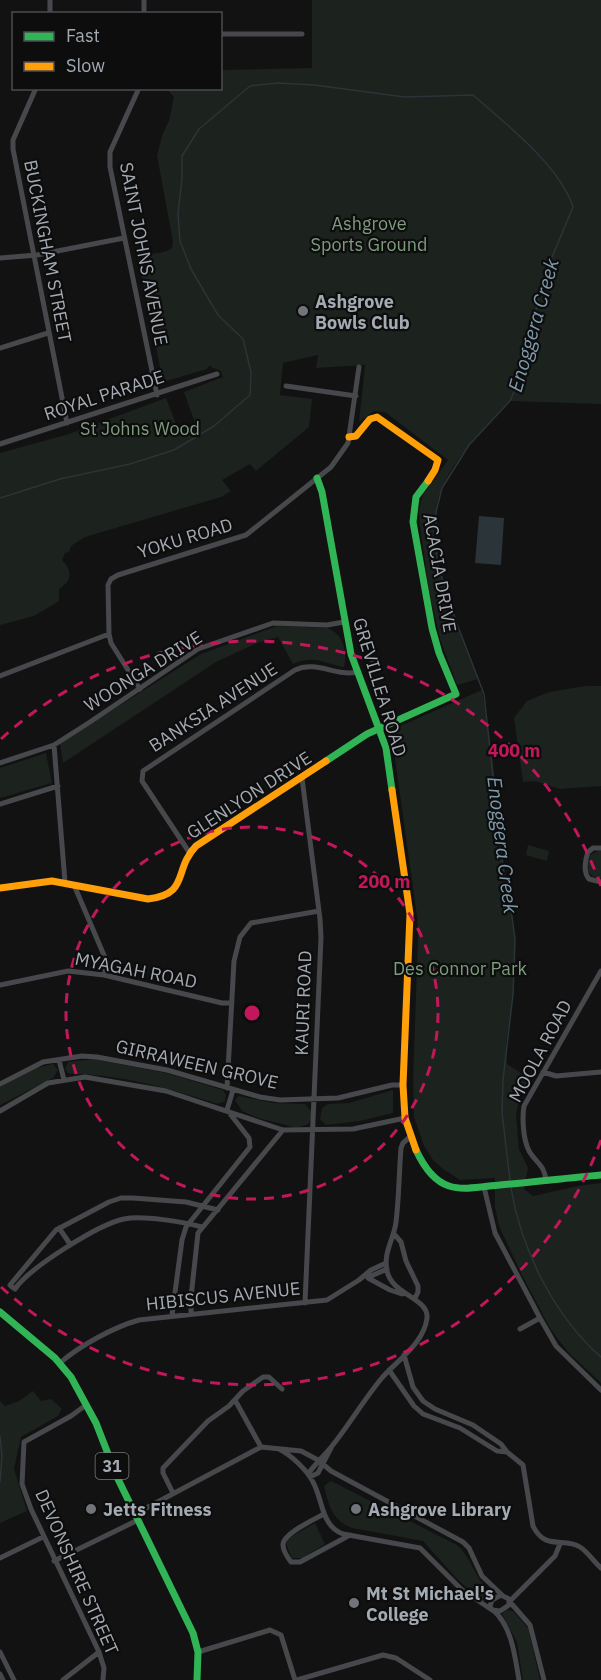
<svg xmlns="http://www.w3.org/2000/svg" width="601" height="1680" viewBox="0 0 601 1680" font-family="'IBM Plex Sans',sans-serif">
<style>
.green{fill:#1c221d}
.water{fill:#2b3438}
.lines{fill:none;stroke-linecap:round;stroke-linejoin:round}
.stream{stroke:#2b3438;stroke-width:1.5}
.street{stroke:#47484b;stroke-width:5}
.fast{stroke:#30b455;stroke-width:7}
.slow{stroke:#ff9f0a;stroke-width:7}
.ring{fill:none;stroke:#c2185b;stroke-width:3;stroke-dasharray:10 8}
.poi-dot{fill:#71757a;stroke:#0d0d0e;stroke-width:2}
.labels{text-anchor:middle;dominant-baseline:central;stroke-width:4.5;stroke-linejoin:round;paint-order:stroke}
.shield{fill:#0d0d0e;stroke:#777b81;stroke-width:1.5}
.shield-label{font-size:16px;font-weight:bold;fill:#a4aab2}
.park-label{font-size:18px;fill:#7e9c7d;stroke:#0d0d0e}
.street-label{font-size:18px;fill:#a4aab2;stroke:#0d0d0e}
.poi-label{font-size:18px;font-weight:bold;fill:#a4aab2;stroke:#0d0d0e;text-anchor:start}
.water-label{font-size:20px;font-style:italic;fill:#7e9aaa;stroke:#0d0d0e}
.centre{fill:#c2185b;stroke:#0d0d0e;stroke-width:3}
.ring-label{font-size:18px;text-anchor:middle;font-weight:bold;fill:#c2185b;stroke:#0d0d0e;stroke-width:4.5;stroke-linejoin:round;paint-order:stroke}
</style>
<rect width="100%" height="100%" fill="#121213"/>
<path class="green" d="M312,0H601V404L510,401C486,426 456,456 442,488C417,549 458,622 478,679L457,685L440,639L429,591L420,526L419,509L423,495L448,460L385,412L374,411L359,422L365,365L316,368L318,355L283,363L280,395L312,399L309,427L256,471L250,464L222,480L231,491L221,497L85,537L71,546L69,552L65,553L62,560C73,571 72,581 59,589V601L34,616L0,625V453L69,434L166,398L178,429L195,423L184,392L223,377L221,371L211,367L210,365L207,369L163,382L138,257C150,251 161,256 172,248L173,242L157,155L163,133L169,121L174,97L167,89L220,88L221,70L312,68Z
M277,626L327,628C343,633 348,652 344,667C324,664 315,654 293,664L278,637L257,643L216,662L63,763L60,743L201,654Z
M585,686H601V786L560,789L535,781L523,782L514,718L527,701L549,692Z
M482,690L492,754L503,867L510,902L515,939L513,994L506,1043L507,1064L529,1078L519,1101L516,1114L519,1149L528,1168L524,1189L533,1196L578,1186L601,1183V1383L568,1352L551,1330L523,1277L499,1226L495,1207V1178L460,1180L443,1169L433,1160L424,1146L414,1117L413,1080L418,938L417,916L391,730Z
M46,753L52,783L0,798V768Z
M528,845L549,851L547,861L526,855Z
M601,850V879C586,876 584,867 591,854Z
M95,1059L166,1073L223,1090L226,1095L225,1101L218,1104C171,1089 124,1075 74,1074L68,1073L65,1069L68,1062Z
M53,1064L58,1070L53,1078L0,1105V1087L36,1068Z
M393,1090V1113L360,1121L326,1125L320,1119L322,1108L328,1104L349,1103Z
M239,1096L273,1103L305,1104L311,1111V1119L308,1124L297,1128L258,1118L242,1111L235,1100Z
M33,1391L41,1401L51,1399L62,1409L58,1416L21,1437L14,1469L27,1511L0,1523V1401L5,1406L19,1401Z
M331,1481L457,1545C473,1559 474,1579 492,1593C492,1599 487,1601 482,1601L458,1580L423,1541L352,1528C332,1520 329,1506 324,1486Z
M315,1523L325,1544L302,1558H292L286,1544L287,1539Z
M506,1610L513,1611L528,1628L540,1680H523L517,1642L502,1614Z"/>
<path class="water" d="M479,516L504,518L501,565L475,563Z"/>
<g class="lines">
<path class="stream" d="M0,498L60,479L130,464L174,450L214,426L250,395L251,372L243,339L218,315L191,269L180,241L178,214L182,178V156L199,129L250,86L278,83L314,85L405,97L473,95C506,124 560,166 573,207L542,281L524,369L510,401L469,445L442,488L436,512L437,563L457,624L484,694L503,867L510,902L515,939L513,994L503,1080L502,1113L510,1180
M511,1188C521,1249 554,1316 601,1357
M0,1436L2,1456L0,1482"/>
<path class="street" d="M50,14V0
M144,14V0
M220,34H302
M36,88L13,140V149L67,423
M139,88L110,152V167L157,395
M0,258L37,255L124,238
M0,348L48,333
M286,386L356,396
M0,444L217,374
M0,676L109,634
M140,689L111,643L109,634L108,585L111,579L118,575L246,535L331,467L348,443L359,367
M54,745L65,882
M0,763L54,745L90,722L198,649L273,623L327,625L344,622
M302,778L320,919L321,938L305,1303
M0,804L58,786
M601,848H593L588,852C585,860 583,872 589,879L601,882
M189,852L142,781L143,771L295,670C317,660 336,677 357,672
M74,885L106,960L107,965L104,975
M0,985L68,971L104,975L222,1003H232
M59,1060L64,1080
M543,1072L556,1076L601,1072
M0,1084L43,1062L82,1056L97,1057L167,1070L260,1097L280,1100L338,1098L392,1085H403
M227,1088L234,961L240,937L251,923L319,911
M0,1111L48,1083L85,1077L166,1091L283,1130L353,1129L405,1118
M546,1180C544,1164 536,1163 529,1151C523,1139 522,1118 524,1106L601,971
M484,1187L495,1233L540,1318L556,1346L601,1390
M59,1228L70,1244
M394,1234L401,1242L406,1261L418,1286V1292L415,1298
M369,1277L387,1269
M368,1278L390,1290L402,1294
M12,1287L10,1285L56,1230L109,1202L121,1198H133L186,1202L218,1210
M12,1287L15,1289C29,1268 99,1224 124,1219C142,1215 184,1222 202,1227
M191,1313V1297L198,1233L283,1130
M172,1315L182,1240L186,1227L250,1147L249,1138L227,1110L233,1090
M520,1329L540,1318
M404,1355L413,1387L423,1401L435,1409L473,1425L501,1444L507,1452L523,1465L533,1526C545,1551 564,1537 580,1547C588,1552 594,1562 601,1568
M60,1363C79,1346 114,1327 139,1320L327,1300L359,1280L371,1270L386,1263
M389,1370L414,1406L423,1414L460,1428L497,1451L507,1452
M235,1400L261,1447
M86,1405L71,1416L24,1442L22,1484L31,1509L99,1652L104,1668L103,1680
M279,1449C291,1455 307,1470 313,1482C323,1500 321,1526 343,1534L420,1548L461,1589L492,1610
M308,1474C315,1464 324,1456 332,1446C349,1425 363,1401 381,1379C396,1361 424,1344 427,1318C429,1298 392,1295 387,1271C383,1252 394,1239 396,1222C399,1198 399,1173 401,1148L403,1143L411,1136
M310,1477L318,1473L331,1448
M173,1493L163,1473V1468L208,1421L229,1406L243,1391L263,1377H269L282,1389
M135,1514L261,1447L301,1451L318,1460L331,1471L463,1542L469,1548L482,1576L502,1595
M324,1514C315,1519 282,1534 283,1545C283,1551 288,1558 291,1562H300L350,1535
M0,1558L43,1537
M54,1561L138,1520
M501,1595L509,1599V1605L500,1611L492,1610L490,1606L492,1600Z
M510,1601L555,1556L560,1544
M510,1602L530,1625L544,1680
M493,1610C512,1626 515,1657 519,1680
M0,1652L14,1680
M198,1652L270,1630L281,1635L295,1680
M0,1674L3,1680
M63,1680L99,1652
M297,1680L383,1655L396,1658L430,1680"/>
<path class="fast" d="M317,478L322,492L351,654L386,748L392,790
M326,761L367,734L456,694L439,653L432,628L413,522L416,497L428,481
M416,1150C423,1165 433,1181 449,1186C464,1191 485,1186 500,1185C534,1182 567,1178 601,1175
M0,1312L55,1358L71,1377L96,1423L117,1477L193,1633L198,1652L197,1680"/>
<path class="slow" d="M349,437L356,436L370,419L377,417L438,460L435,470L428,481
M392,790L410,914L403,1085L405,1118L416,1150
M0,888L52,881L148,899C190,894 173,870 196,846L326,761"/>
</g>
<g class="ring">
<circle cx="252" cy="1013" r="186"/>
<path d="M601 1140A371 371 0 0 1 1 1287M1 739A371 371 0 0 1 601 886"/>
</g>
<g class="poi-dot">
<circle cx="303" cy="311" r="6"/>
<circle cx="91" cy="1509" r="6"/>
<circle cx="356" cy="1509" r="6"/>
<circle cx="354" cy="1603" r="6"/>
</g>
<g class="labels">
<rect class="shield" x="95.5" y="1453" width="33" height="26" rx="4.5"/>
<g class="shield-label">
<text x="112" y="1466">31</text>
</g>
<g class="park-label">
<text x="369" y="223">Ashgrove<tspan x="369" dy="21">Sports Ground</tspan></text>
<text x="140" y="428">St Johns Wood</text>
<text x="460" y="968">Des Connor Park</text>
</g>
<g class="street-label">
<text transform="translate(48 251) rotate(79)">BUCKINGHAM STREET</text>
<text transform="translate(144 254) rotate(79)">SAINT JOHNS AVENUE</text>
<text transform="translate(104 395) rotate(-18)">ROYAL PARADE</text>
<text transform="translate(185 538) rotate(-17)">YOKU ROAD</text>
<text transform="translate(440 573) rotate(80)">ACACIA DRIVE</text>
<text transform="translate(143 671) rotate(-32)">WOONGA DRIVE</text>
<text transform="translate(380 687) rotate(73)">GREVILLEA ROAD</text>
<text transform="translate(213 707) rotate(-33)">BANKSIA AVENUE</text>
<text transform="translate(249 795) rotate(-33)">GLENLYON DRIVE</text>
<text transform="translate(136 970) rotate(11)">MYAGAH ROAD</text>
<text transform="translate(303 1003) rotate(-88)">KAURI ROAD</text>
<text transform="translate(540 1051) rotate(-62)">MOOLA ROAD</text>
<text transform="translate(197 1064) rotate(13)">GIRRAWEEN GROVE</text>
<text transform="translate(223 1296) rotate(-6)">HIBISCUS AVENUE</text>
<text transform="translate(77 1572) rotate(66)">DEVONSHIRE STREET</text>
</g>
<g class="poi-label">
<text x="315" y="301">Ashgrove<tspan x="315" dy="21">Bowls Club</tspan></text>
<text x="103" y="1509">Jetts Fitness</text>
<text x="368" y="1509">Ashgrove Library</text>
<text x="366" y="1593">Mt St Michael's<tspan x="366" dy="21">College</tspan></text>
</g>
<g class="water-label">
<text transform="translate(533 325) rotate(-74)">Enoggera Creek</text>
<text transform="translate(503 845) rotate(83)">Enoggera Creek</text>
</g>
</g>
<circle cx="252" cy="1013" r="9" class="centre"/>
<g class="ring-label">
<text x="514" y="757">400 m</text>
<text x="384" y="888">200 m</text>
</g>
<rect x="12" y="12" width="210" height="78" fill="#0d0d0e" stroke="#494c50" stroke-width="1.5"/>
<rect x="24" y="32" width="30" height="9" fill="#30b455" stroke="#494c50" stroke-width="1.5"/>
<text x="66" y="42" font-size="18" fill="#a4aab2">Fast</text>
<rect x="24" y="62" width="30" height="9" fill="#ff9f0a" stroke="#494c50" stroke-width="1.5"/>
<text x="66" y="72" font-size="18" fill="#a4aab2">Slow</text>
</svg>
